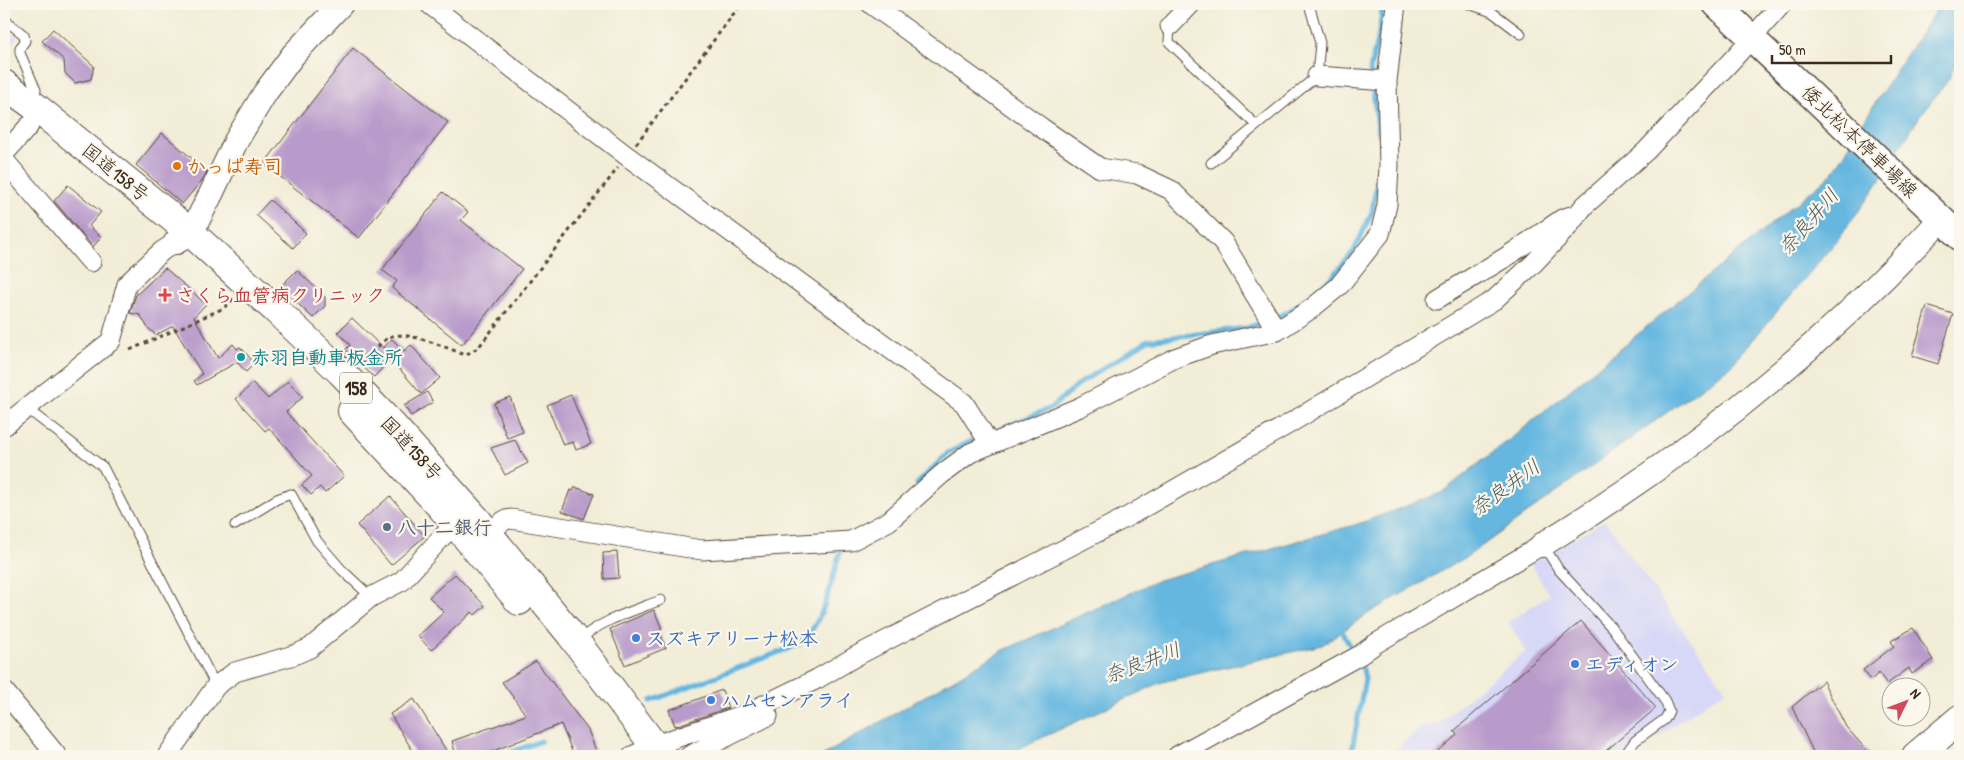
<svg xmlns="http://www.w3.org/2000/svg" width="1964" height="760" viewBox="0 0 1964 760" font-family="'Patrick Hand','Klee One',sans-serif">
<style>
.built{fill:#d7d7f8}
.water{fill:#65b7e0;stroke:#50707f}
.lines{fill:none;stroke-linecap:round;stroke-linejoin:round}
.stream{stroke:#65b7e0;stroke-width:5}
.building{fill:#b99bcb}
.service-casing{stroke:#56473a;stroke-width:11}
.minor-casing{stroke:#56473a;stroke-width:21}
.tertiary-casing{stroke:#56473a;stroke-width:26}
.secondary-casing{stroke:#56473a;stroke-width:29}
.trunk-casing{stroke:#56473a;stroke-width:30}
.path{stroke:#56473a;stroke-width:3;stroke-dasharray:4 4;stroke-linecap:butt}
.service{stroke:#fff;stroke-width:9}
.minor{stroke:#fff;stroke-width:19}
.tertiary{stroke:#fff;stroke-width:24}
.secondary{stroke:#fff;stroke-width:26}
.trunk{stroke:#fff;stroke-width:28}
.food-dot{fill:#e8710a;stroke:#fbf7ec;stroke-width:2}
.health-dot{fill:#e0444e;stroke:#fbf7ec;stroke-width:2}
.culture-dot{fill:#0f9aa8;stroke:#fbf7ec;stroke-width:2}
.service-dot{fill:#5c6f8a;stroke:#fbf7ec;stroke-width:2}
.shop-dot{fill:#3f7fe0;stroke:#fbf7ec;stroke-width:2}
.labels{text-anchor:middle;dominant-baseline:central;stroke-width:4.5;stroke-linejoin:round;paint-order:stroke}
.shield{fill:#fbf7ec;stroke:#75685c;stroke-width:1}
.shield-label{font-size:18px;font-weight:bold;fill:#3b2a1e}
.street-label{font-size:19px;fill:#3b2a1e;stroke:#fbf7ec}
.food-label{font-size:19px;font-weight:bold;fill:#c56008;stroke:#fbf7ec;text-anchor:start}
.health-label{font-size:19px;font-weight:bold;fill:#be3a42;stroke:#fbf7ec;text-anchor:start}
.culture-label{font-size:19px;font-weight:bold;fill:#0d838f;stroke:#fbf7ec;text-anchor:start}
.service-label{font-size:19px;font-weight:bold;fill:#4e5e75;stroke:#fbf7ec;text-anchor:start}
.shop-label{font-size:19px;font-weight:bold;fill:#366cbe;stroke:#fbf7ec;text-anchor:start}
.water-label{font-size:20px;font-style:italic;fill:#4a5b62;stroke:#fbf7ec}
</style>
<rect width="100%" height="100%" fill="#fbf7ec"/>
<filter id="ink" filterUnits="userSpaceOnUse"><feTurbulence type="fractalNoise" baseFrequency=".02" numOctaves="2"/><feDisplacementMap in="SourceGraphic" scale="10" xChannelSelector="R" yChannelSelector="G"/><feConvolveMatrix kernelMatrix="1 2 1 2 8 2 1 2 1" color-interpolation-filters="sRGB"/></filter>
<filter id="wash" filterUnits="userSpaceOnUse"><feTurbulence type="fractalNoise" baseFrequency=".0096" numOctaves="4" result="noise"/><feDisplacementMap in="SourceGraphic" scale="20" xChannelSelector="R" yChannelSelector="G"/><feGaussianBlur stdDeviation="1.12" result="paint"/><feColorMatrix in="noise" values="0 0 0 0 0 0 0 0 0 0 0 0 0 0 0 0 0 1.4 0 .05"/><feComposite in="paint" operator="in"/></filter>
<g filter="url(#wash)">
<rect width="100%" height="100%" fill="#f2edd7"/>
<path class="built" d="M4,27L17,37L8,53L12,66L4,59Z
M1605,520L1726,690L1640,748V756H1388L1423,726L1437,724L1526,651L1508,622L1549,595L1531,564Z"/>
<path class="water" d="M1940,4H1960V50L1949,79L1920,116L1871,194L1838,239L1731,366L1468,556L1372,611L1322,645L1162,682L1022,747L1013,756H822L1004,650L1159,580L1358,524L1441,493L1518,433L1833,173L1875,103Z"/>
<g class="lines">
<path class="stream" d="M1379,134L1370,70L1380,28L1383,4
M1275,319L1304,302L1332,277L1354,251L1372,212L1380,162
M995,431L1051,408L1080,383L1148,340L1246,328L1267,321
M917,484L948,453L979,437
M1339,625L1349,644
M651,701L798,645C825,624 830,583 840,552
M500,756L541,741
M1351,756L1365,679L1363,669"/>
</g>
<g id="blocks">
<path class="building" d="M53,29L94,66L91,79L75,83L65,73L64,60L42,41Z
M353,48L448,122L359,238L264,164Z
M162,133L207,171L204,178L182,204L136,165Z
M68,185L101,212L89,226L101,237L93,247L54,201Z
M443,192L468,212L461,220L522,269L462,345L392,288L397,281L382,270Z
M270,200L306,233L293,248L256,215Z
M165,268L206,304L194,317L218,358L233,344L237,349L240,347L255,363L246,372L237,362L197,385L194,381L202,374L173,326L156,335L148,328L140,315L130,313L136,295Z
M297,270L325,297V306L313,318L280,287Z
M1927,306L1953,314L1938,364L1912,356Z
M352,318L383,348L392,339L404,351L411,345L440,378L421,394L391,359L374,377L345,350L350,345L338,332Z
M288,381L303,397L286,412L344,476L325,493L320,487L311,495L302,485L312,476L269,428L265,431L236,399L253,383L268,399Z
M427,392L433,402L411,416L404,406Z
M571,395L591,444L576,450L573,442L563,445L547,405Z
M510,397L523,432L507,438L494,403Z
M515,440L528,463L505,475L491,448Z
M575,487L594,494L584,519L562,511L570,490L573,491Z
M390,496L425,536L391,565L357,525Z
M617,552L619,578L604,579L603,553Z
M455,574L485,606L475,615L472,612L431,650L418,636L444,612L429,597Z
M654,610L662,629L659,631L666,648L625,665L610,629Z
M1581,621L1656,708L1600,756H1433L1457,735L1454,731Z
M1913,628L1933,660L1912,674L1909,668L1887,684L1879,673L1871,680L1863,670L1894,646L1891,641Z
M536,661L588,730L598,756H574L561,724L481,756H456L452,741L526,715L502,682Z
M1823,681L1846,727L1872,756H1815L1792,707Z
M722,690L728,708L675,726L669,710Z
M414,699L446,750L435,756H416L390,714Z"/>
</g>
</g>
<g filter="url(#ink)">
<use href="#blocks" fill-opacity="0" stroke="#56473a" stroke-width="1"/>
<g class="lines">
<g class="service-casing">
<path id="service" d="M1469,4L1492,12L1521,34
M4,19L24,35L25,41L20,48V53L36,90L34,100
M1170,26L1169,42L1256,125
M1211,163L1317,76L1320,43L1309,4
M26,408L103,467L216,686
M235,525L277,499L291,494L317,541L342,570L371,597
M1543,545L1559,570L1613,629L1665,701L1669,711L1665,719L1635,741L1624,756
M578,641C601,620 633,611 661,600"/>
</g>
<g class="minor-casing">
<path id="minor" d="M429,4L627,156L964,403L990,444
M871,4L1042,128L1100,168L1137,174L1171,190L1223,242L1277,331
M1170,26L1191,4
M1317,76L1387,81
M4,154L29,126
M4,160L91,262
M1437,299L1506,257L1562,219L1571,216
M4,426L111,341L127,284L162,251L176,242
M479,539L505,520L511,519L702,550L851,541L889,521L942,474L970,453L1080,407L1175,358L1212,345L1277,331L1311,309L1339,286L1380,234L1387,205L1389,166L1387,81L1396,4
M4,691L57,756
M167,756L216,686L235,672L294,655L310,648L371,597L402,581L441,538L463,517
M632,756L667,741L745,714L817,679L858,655L1127,517L1287,425L1494,300L1533,264L1567,228L1584,206L1646,151L1733,59L1782,4
M689,756L768,716
M1177,756L1360,655L1375,644L1542,545"/>
</g>
<g class="tertiary-casing">
<path id="tertiary" d="M176,242L191,233L212,192L236,141L265,93L293,55L341,4
M1542,545C1688,455 1825,345 1941,219"/>
</g>
<g class="secondary-casing">
<path id="secondary" d="M1716,4L1960,237"/>
</g>
<g class="trunk-casing">
<path id="trunk" d="M4,84L33,105L191,233L277,311L341,372L393,426L478,521L571,635L662,756
M352,411L442,508L519,601
M1916,756L1960,719"/>
</g>
<path class="path" d="M636,144L741,4
M130,350L224,308L234,298
M362,365C370,356 380,342 390,337C404,329 450,349 465,355L478,348L618,168"/>
<use href="#service" class="service"/>
<use href="#minor" class="minor"/>
<use href="#tertiary" class="tertiary"/>
<use href="#secondary" class="secondary"/>
<use href="#trunk" class="trunk"/>
</g>
</g>
<circle class="food-dot" cx="177" cy="166" r="5"/>
<path class="health-dot" d="M162.5 287.5h5v5h5v5h-5v5h-5v-5h-5v-5h5z"/>
<circle class="culture-dot" cx="241" cy="357" r="5"/>
<circle class="service-dot" cx="387" cy="527" r="5"/>
<g class="shop-dot">
<circle cx="636" cy="638" r="5"/>
<circle cx="1575" cy="664" r="5"/>
<circle cx="711" cy="700" r="5"/>
</g>
<g class="labels">
<rect class="shield" x="340" y="372.5" width="32" height="31" rx="4"/>
<g class="shield-label">
<text x="356" y="388">158</text>
</g>
<g class="street-label">
<text transform="translate(1860 141) rotate(44)">倭北松本停車場線</text>
<text transform="translate(116 172) rotate(39)">国道158号</text>
<text transform="translate(412 448) rotate(47)">国道158号</text>
</g>
<g class="food-label">
<text x="187" y="166">かっぱ寿司</text>
</g>
<g class="health-label">
<text x="176" y="295">さくら血管病クリニック</text>
</g>
<g class="culture-label">
<text x="251" y="357">赤羽自動車板金所</text>
</g>
<g class="service-label">
<text x="397" y="527">八十二銀行</text>
</g>
<g class="shop-label">
<text x="646" y="638">スズキアリーナ松本</text>
<text x="1585" y="664">エディオン</text>
<text x="721" y="700">ハムセンアライ</text>
</g>
<g class="water-label">
<text transform="translate(1808 221) rotate(-49)">奈良井川</text>
<text transform="translate(1505 487) rotate(-36)">奈良井川</text>
<text transform="translate(1142 662) rotate(-21)">奈良井川</text>
</g>
</g>
<rect width="1964" height="760" fill="none" stroke="#fbf7ec" stroke-width="20"/>
<g transform="translate(1906 702) rotate(48)"><circle r="24" fill="#fbf7ec" stroke="#aea59a"/>
<path d="M0-4L9 19L0 12L-9 19Z" fill="#d1495b"/>
<text y="-8" font-size="14" font-weight="bold" text-anchor="middle" fill="#3b2a1e">N</text>
</g>
<path d="M1772 55v8h119v-8" fill="none" stroke="#3b2a1e" stroke-width="2.5"/>
<text x="1779" y="55" font-size="15" fill="#3b2a1e" stroke="#fbf7ec" stroke-width="4" paint-order="stroke">50 m</text>
</svg>
